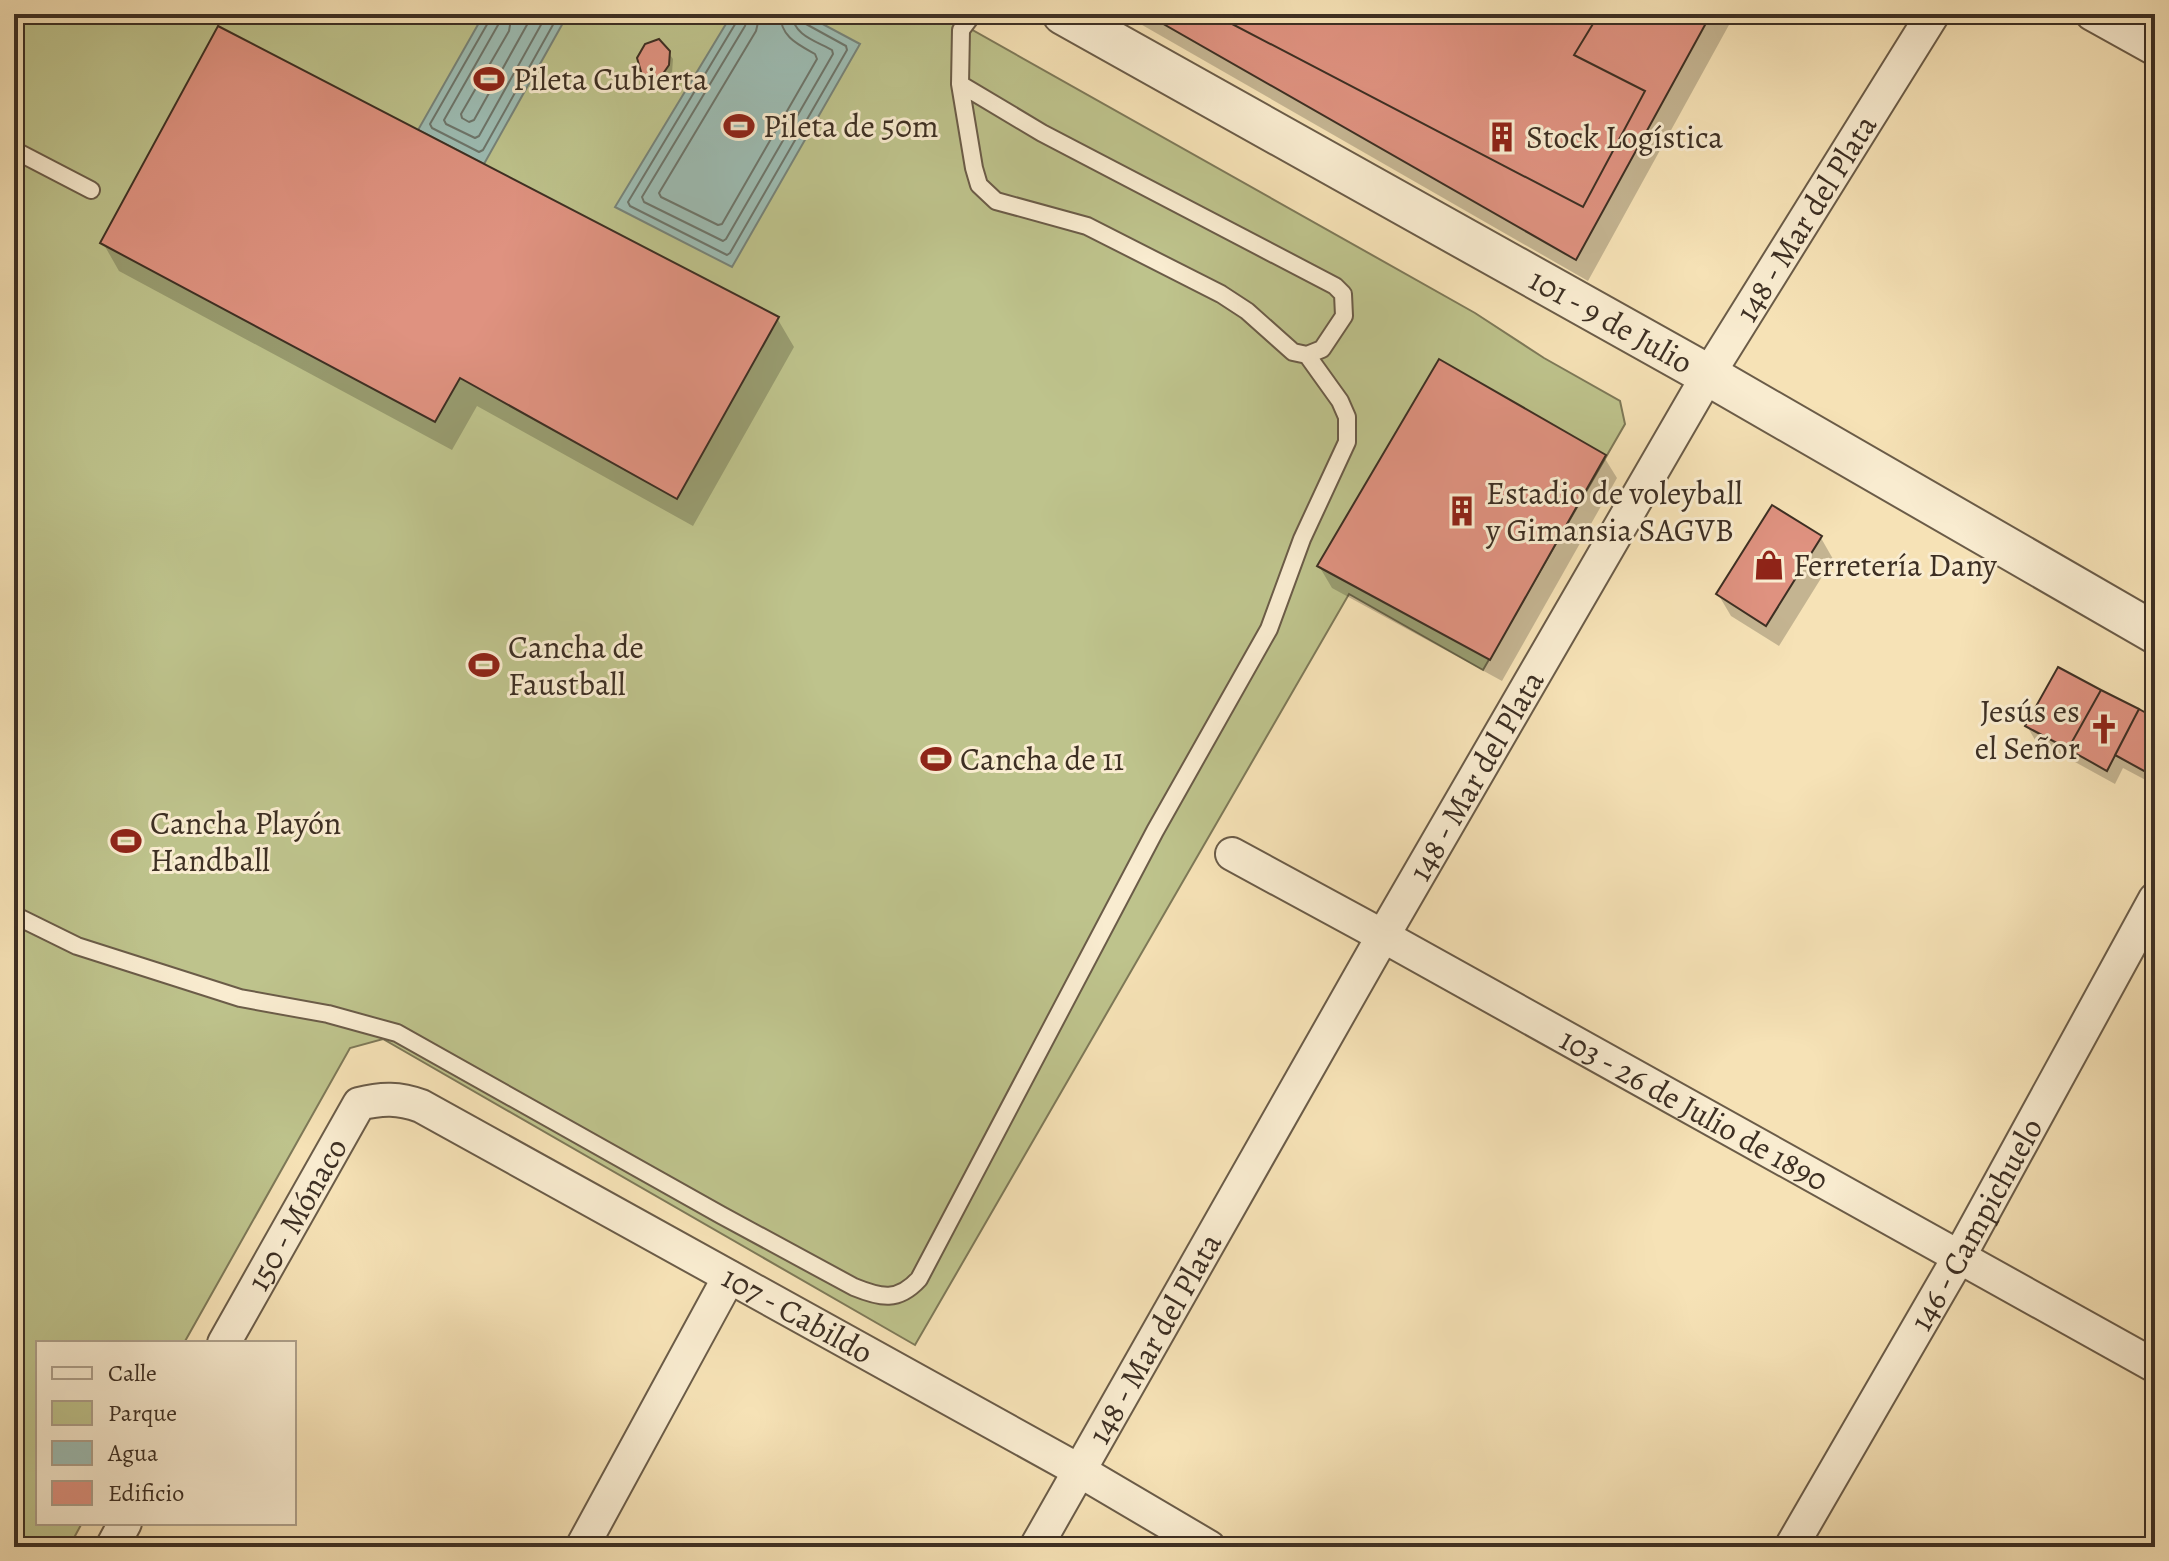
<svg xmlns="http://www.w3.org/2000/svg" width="2169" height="1561" viewBox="0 0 2169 1561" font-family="Alegreya,serif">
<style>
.green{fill:#bec38c;stroke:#7e7958;stroke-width:2}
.water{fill:#9dbdb4;stroke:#77847a;stroke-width:2}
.shadow{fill:#0003}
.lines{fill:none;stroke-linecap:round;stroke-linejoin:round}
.shore{stroke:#6d766c;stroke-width:2}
.building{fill:#df9280;stroke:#3d2f23;stroke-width:2}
.service-casing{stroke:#6b5c48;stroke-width:20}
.minor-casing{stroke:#6b5c48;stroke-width:36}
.tertiary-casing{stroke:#6b5c48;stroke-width:44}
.service{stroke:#f9ecd0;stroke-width:16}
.minor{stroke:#f9ecd0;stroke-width:32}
.tertiary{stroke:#f9ecd0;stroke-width:40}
.labels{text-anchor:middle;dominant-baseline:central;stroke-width:6;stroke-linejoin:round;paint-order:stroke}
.poi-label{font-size:32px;fill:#3d2f23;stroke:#f9ecd0;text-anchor:start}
.street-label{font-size:32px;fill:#3d2f23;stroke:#f9ecd0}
</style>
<rect width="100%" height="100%" fill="#f6e2b6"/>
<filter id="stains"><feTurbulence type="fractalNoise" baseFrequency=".0025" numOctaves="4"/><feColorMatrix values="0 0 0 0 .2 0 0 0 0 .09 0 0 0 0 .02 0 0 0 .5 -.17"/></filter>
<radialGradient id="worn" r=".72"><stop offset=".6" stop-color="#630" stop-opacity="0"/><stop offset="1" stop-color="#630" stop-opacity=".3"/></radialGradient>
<path class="green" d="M14,14H944L1475,313L1544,358L1620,401L1625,424L1483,670L1349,594L915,1345L383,1039L350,1048L184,1343H38V1523H82L69,1547H14Z"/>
<path class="water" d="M484,14H568L484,164L418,130Z
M732,14H804L860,44L732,267L615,207Z"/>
<path class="shadow" d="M1123,14H1735L1588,281Z
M668,52L673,59L672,73L664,84L648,81L644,74Z
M103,243L777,318L794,347L693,526L477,406L452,450L119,271Z
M1604,457L1617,478L1502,681L1332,588L1319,566Z
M1821,538L1833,559L1779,646L1731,616L1718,594Z
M2155,720V785L2123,768L2115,784L2035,740L2027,726Z"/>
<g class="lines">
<path class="shore" d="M490,14L489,21L430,124L432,128L479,152L483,150L559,14
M500,14L498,25L444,120L446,124L475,138L479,136L547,14
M512,14L509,31L461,114L462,118L469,122L474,120L533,14
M738,14L737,21L628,202L630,206L727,255L730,253L847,50L846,46L806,24L802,14
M748,14L745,26L642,197L644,202L723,241L726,239L833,54L832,50C816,41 793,35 792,14
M760,14L756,31L659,193L661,197L718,225L722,224L817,59L815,54C797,44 781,37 780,14"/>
</g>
<path class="building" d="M1146,14H1711L1576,260Z
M1213,14H1599L1574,55L1645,91L1583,207Z
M218,26L779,317L677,499L460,378L435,422L100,243Z
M659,39L670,51L669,65L660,78L642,75L637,58L645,44Z
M1439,359L1606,455L1490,660L1317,566Z
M1772,505L1822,536L1766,626L1716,594Z
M2058,667L2101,690L2068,749L2025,726Z
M2101,690L2139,709L2107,771L2068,749Z
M2139,709L2155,718V777L2115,755Z"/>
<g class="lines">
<g class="service-casing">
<path id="service" d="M960,84L1042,133L1335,286L1343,294L1344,316L1322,349L1307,355L1293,352L1247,311L1221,294L1087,226L996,201L979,185L974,168L960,84L961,30L973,14
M14,150L91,190
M14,915L77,946L240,998L328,1014L397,1033L721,1215L854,1287C881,1298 898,1302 919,1279L1155,831L1269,629L1302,539L1347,442V417L1340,401L1307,355"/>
</g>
<g class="minor-casing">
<g id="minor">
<path d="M2092,14L2155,49"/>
<path id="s1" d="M1232,854L1383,936L2155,1366"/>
<path id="s2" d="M224,1343L359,1104C382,1098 399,1098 421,1106L1080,1471L1209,1547"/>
<path d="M112,1547L125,1523"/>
<path d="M582,1547L729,1277"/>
<path id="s3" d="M1036,1547L1383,936L1708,375L1933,14"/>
<path id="s4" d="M1791,1547L1959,1257L2155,899"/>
</g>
</g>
<g class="tertiary-casing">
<g id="tertiary">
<path id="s5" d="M1063,14L1708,375L2155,633"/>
</g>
</g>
<use href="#service" class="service"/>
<use href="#minor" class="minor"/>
<use href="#tertiary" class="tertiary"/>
</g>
<defs>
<g id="stadium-bare" transform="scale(2.4)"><path d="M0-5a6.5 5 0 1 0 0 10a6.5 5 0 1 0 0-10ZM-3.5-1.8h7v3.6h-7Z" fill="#8f2418" stroke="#f9ecd0" stroke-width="2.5" paint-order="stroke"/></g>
<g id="building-bare" transform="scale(2.4)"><path d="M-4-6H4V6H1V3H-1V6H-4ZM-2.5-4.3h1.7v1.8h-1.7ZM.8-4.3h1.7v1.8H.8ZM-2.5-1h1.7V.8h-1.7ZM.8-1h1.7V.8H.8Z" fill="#8f2418" stroke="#f9ecd0" stroke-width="2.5" paint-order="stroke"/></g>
<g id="shop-bare" transform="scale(2.4)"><path d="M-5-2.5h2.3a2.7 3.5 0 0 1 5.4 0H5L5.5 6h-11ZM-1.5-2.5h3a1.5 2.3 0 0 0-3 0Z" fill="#8f2418" stroke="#f9ecd0" stroke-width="2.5" paint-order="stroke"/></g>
<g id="church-bare" transform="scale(2.4)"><path d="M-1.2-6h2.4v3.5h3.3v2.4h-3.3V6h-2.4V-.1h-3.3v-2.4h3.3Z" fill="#8f2418" stroke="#f9ecd0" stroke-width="2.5" paint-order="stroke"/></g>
</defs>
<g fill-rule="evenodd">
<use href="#stadium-bare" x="489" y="79"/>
<use href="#stadium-bare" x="739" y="126"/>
<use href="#building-bare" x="1502" y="137"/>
<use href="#building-bare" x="1462" y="511"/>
<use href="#shop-bare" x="1769" y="565"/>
<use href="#stadium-bare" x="484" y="665"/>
<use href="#church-bare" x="2104" y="729"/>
<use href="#stadium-bare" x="936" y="759"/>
<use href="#stadium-bare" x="126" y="841"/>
</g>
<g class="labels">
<g class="poi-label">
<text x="513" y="79">Pileta Cubierta</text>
<text x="763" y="126">Pileta de 50m</text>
<text x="1526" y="137">Stock Logística</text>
<text x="1486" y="493">Estadio de voleyball<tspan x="1486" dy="37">y Gimansia SAGVB</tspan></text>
<text x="1793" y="565">Ferretería Dany</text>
<text x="508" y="647">Cancha de<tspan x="508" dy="37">Faustball</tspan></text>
<text x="2080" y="711" text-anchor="end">Jesús es<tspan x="2080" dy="37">el Señor</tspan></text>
<text x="960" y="759">Cancha de 11</text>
<text x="150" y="823">Cancha Playón<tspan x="150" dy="37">Handball</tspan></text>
</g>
<g class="street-label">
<text stroke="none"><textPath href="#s3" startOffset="1536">148 - Mar del Plata</textPath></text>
<text stroke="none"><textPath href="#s5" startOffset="628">101 - 9 de Julio</textPath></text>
<text stroke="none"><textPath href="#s3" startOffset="888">148 - Mar del Plata</textPath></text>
<text stroke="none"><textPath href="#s1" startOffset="528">103 - 26 de Julio de 1890</textPath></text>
<text stroke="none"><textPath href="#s2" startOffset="148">150 - Mónaco</textPath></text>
<text stroke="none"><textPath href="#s4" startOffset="372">146 - Campichuelo</textPath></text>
<text stroke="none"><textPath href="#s2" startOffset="768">107 - Cabildo</textPath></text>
<text stroke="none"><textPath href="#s3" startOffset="240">148 - Mar del Plata</textPath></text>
</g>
</g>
<rect width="2169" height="1561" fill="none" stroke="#f6e2b6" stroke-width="48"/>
<rect x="16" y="16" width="2137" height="1529" fill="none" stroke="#3d2f23" stroke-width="4"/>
<rect x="24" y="24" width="2121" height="1513" fill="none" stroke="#3d2f23" stroke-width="2"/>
<rect x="36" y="1341" width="260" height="184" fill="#f9ecd0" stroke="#aea08b" stroke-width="2"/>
<rect x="52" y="1367" width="40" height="12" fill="#f9ecd0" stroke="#aea08b" stroke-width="2"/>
<text x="108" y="1381" font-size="24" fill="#3d2f23">Calle</text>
<rect x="52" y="1401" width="40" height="24" fill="#bec38c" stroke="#aea08b" stroke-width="2"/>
<text x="108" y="1421" font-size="24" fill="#3d2f23">Parque</text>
<rect x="52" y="1441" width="40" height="24" fill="#9dbdb4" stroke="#aea08b" stroke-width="2"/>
<text x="108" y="1461" font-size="24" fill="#3d2f23">Agua</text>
<rect x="52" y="1481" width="40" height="24" fill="#df9280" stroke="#aea08b" stroke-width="2"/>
<text x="108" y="1501" font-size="24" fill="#3d2f23">Edificio</text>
<rect width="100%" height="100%" filter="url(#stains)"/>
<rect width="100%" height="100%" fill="url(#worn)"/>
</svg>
